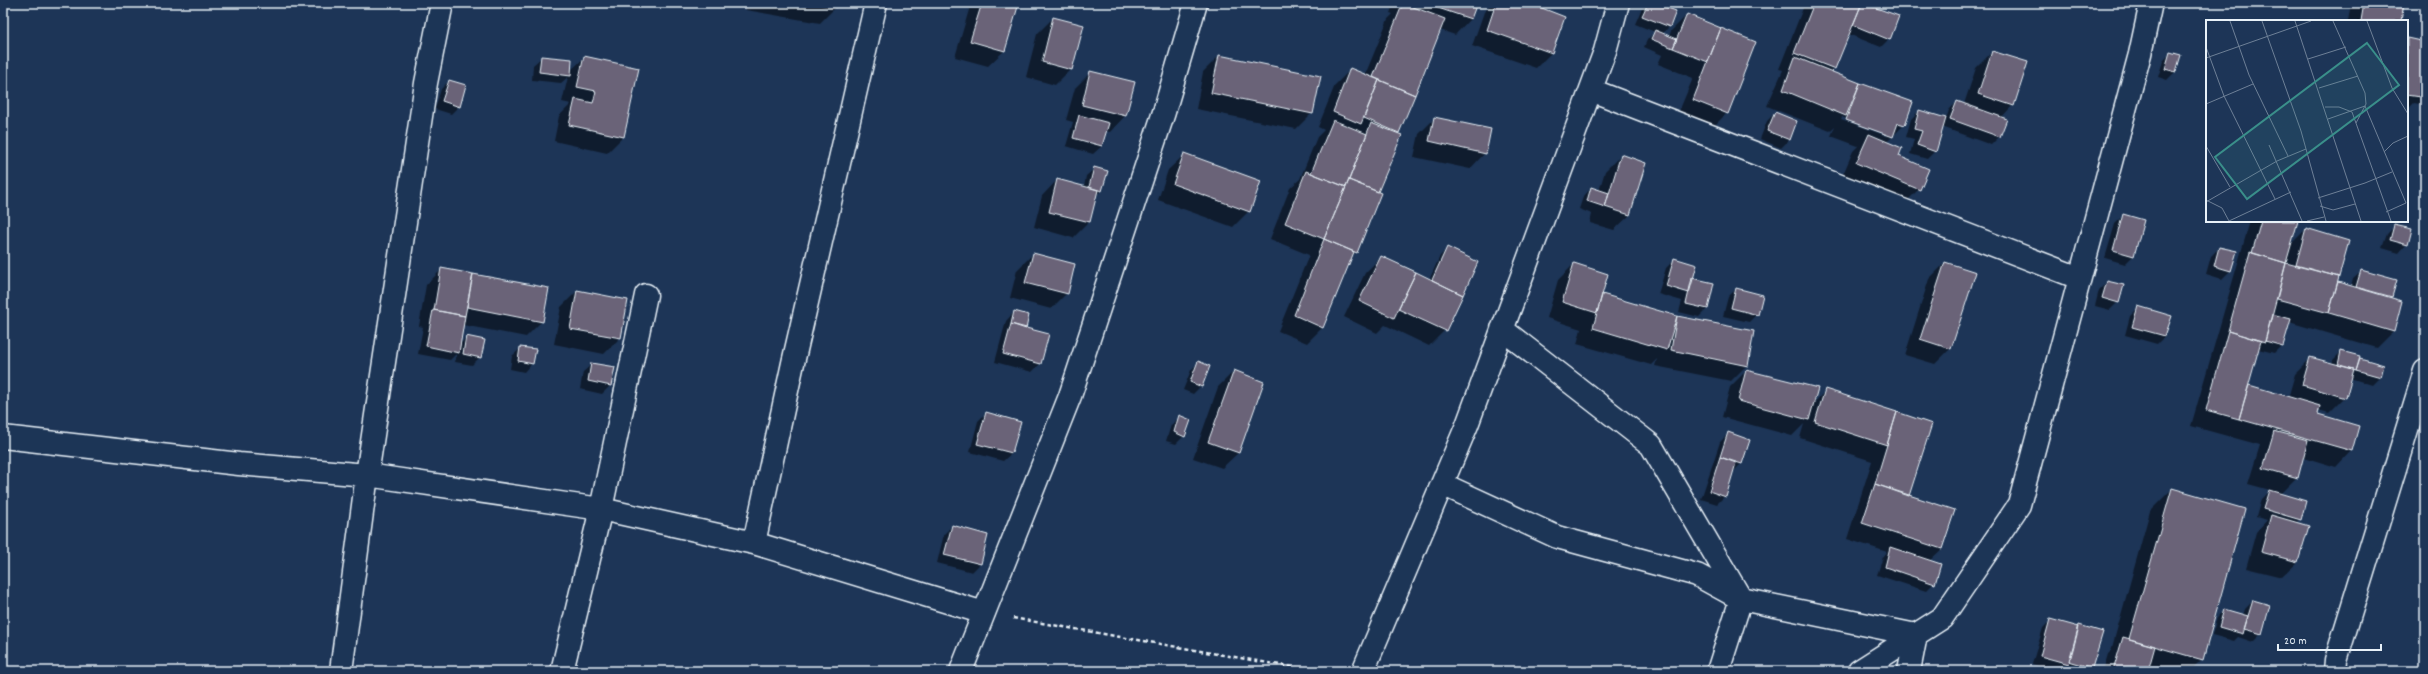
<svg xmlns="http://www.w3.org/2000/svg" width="2428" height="674" viewBox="0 0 2428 674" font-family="Dekko,sans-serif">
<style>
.shadow{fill:#0007;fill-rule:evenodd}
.building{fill:#6a6478;stroke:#e8f1f8}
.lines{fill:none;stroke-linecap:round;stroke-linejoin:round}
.minor-casing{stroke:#e8f1f8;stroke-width:25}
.path{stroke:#e8f1f8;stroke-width:2.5;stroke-dasharray:4 3;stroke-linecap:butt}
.minor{stroke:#1d3557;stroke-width:22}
.inset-road{fill:none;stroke:#6e8097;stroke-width:1}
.view{fill:#3a8f8a;fill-opacity:0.15;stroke:#3a8f8a;stroke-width:2}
.inset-edge{fill:none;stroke:#e8f1f8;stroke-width:2}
</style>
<rect width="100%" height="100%" fill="#1d3557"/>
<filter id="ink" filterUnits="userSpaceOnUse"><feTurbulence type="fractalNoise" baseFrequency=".025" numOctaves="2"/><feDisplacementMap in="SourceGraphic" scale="8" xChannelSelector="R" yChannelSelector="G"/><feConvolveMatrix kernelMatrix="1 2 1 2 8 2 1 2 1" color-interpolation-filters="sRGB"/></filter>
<g filter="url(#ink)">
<path class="shadow" d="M691,3H712L708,7Z
M747,3H836V7L820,23L746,10Z
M971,3H1018L1004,51L988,66L955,57Z
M1394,3H1476L1470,19L1455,35L1440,30L1396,134L1400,136L1356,252L1351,257L1323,327L1307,343L1278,331L1309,255L1270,239L1290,188L1300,179L1317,137L1324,130L1318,127L1335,85L1351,69L1365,75L1388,19L1393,14L1390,13Z
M1492,3H1528L1552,52L1536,68L1472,46L1484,12Z
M1648,3H1652L1669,27L1662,34L1669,37L1671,31L1687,15L1755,43L1727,113L1711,129L1677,116L1693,78L1658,64L1662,55L1644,47L1647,40L1655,32L1635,24L1641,10Z
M1805,3H1863L1898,17L1889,39L1881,47L1848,34L1831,72L1912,103L1904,125L1886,143L1919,189L1903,205L1841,179L1853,151L1858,146L1831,136L1835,126L1830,131L1767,106L1783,70L1779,69ZM1842,117L1888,134L1887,136L1841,119Z
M2351,3H2403L2400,21H2348Z
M1053,18L1071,69L1055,85L1026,77L1037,34Z
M2407,39L2425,43V105L2414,103L2407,110Z
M1992,52L2013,105L2001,118L2005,119L1999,137L1991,145L1942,127L1935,151L1927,159L1910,154L1914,139L1906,137L1911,119L1919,111L1946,119L1949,110L1957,102L1964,104L1976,68Z
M2171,53L2180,55L2175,72L2167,80L2158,77L2163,61Z
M1219,56L1312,113L1296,129L1196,109L1203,72Z
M542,57L570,71L585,57L638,68L623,137L607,153L554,141L559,116L571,104L562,102L568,77L561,83L532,80L533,65Z
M1091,72L1125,116L1110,132L1106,131L1102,146L1093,154L1066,146L1073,122L1066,120L1075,88Z
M449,81L459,106L451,114L435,109L441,89Z
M1775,113L1796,121L1789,140L1781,148L1760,139L1767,121Z
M1435,118L1485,153L1470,169L1414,157L1419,134Z
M1184,155L1249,211L1233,227L1158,200L1168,170Z
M1621,155L1630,215L1614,230L1590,223L1592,214L1579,209L1583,197L1591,188L1599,191L1605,171Z
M1095,168L1101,191L1095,196L1089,222L1073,238L1034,227L1042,196L1057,180L1084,187L1086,176Z
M2123,216L2133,256L2125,264L2105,258L2115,224Z
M2250,221H2297L2290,245L2306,229L2348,241L2337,283L2351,287L2353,279L2362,271L2396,281L2390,298L2401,301L2393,332L2377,348L2289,322L2282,345L2274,353L2258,349L2247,386L2288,398L2295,374L2311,358L2332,364L2333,360L2341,352L2383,366L2380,377L2372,385L2350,378L2345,397L2329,413L2318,410L2317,415L2358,427L2351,451L2336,467L2303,457L2297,477L2280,494L2300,519L2296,523L2298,562L2282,577L2246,568L2256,532L2267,520L2256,517L2261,499L2270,490L2248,484L2260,445L2191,426Z
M2395,226L2407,244L2399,253L2382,248L2387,234Z
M1448,248L1445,330L1429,346L1385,325L1377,333L1344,317L1365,273L1381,257L1429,280L1440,256Z
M2219,248L2235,252L2230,271L2222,279L2206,274L2211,256Z
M1033,254L1067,293L1051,309L1010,298L1017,270Z
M1674,260L1692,279L1707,309L1699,317L1679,312L1682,301L1658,294L1666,268Z
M1945,263L1950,349L1935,364L1905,355L1929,279Z
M1574,264L1601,294L1677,317L1753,332L1747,365L1731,381L1655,366L1657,359L1651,365L1577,344L1581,329L1547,318L1558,280Z
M442,269L548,289L542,321L526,337L463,325L459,345L467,337L480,357L472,365L455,362L457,353L450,360L418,354L423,327L419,326L426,285Z
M2107,282L2118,302L2110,310L2095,306L2099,290Z
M1736,289L1757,314L1749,322L1723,316L1728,297Z
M577,291L627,301L620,338L604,354L554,344L561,307Z
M2138,308L2165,336L2157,344L2125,335L2130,316Z
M1014,312L1025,329L1040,364L1032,372L995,362L1006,321Z
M521,348L532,363L524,372L510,369L512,356Z
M1199,362L1201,386L1193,394L1183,390L1191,370Z
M592,364L614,368L610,386L602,394L580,389L583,372Z
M1234,371L1238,453L1222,468L1193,458L1218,387Z
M1746,371L1813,404L1826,390L1931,425L1908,496L1942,549L1929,561L1934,583L1926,591L1877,575L1883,557L1887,552L1847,539L1872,461L1800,438L1804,424L1792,436L1722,417L1730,387Z
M986,413L1012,453L1003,461L970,452L978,421Z
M1180,417L1184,436L1176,444L1166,441L1171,425Z
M1728,434L1741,464L1733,472L1725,496L1717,504L1701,499L1720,442Z
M2172,489L2202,659L2190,671H2103L2108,654L2111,651L2150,511Z
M952,526L980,564L972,572L937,563L944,534Z
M2253,601L2261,634L2253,642L2238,637L2234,641L2212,635L2217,618L2225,610L2243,616L2245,609Z
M2051,620L2101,632L2091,667L2088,671H2056L2032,664L2043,628Z"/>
<path class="building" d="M811,3H837V7Z
M982,3H1019L1005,51L970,41Z
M1403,3L1445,19L1415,95L1373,77Z
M1423,3H1477L1471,19Z
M1496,3H1529L1565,17L1552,53L1487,30Z
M1648,3H1655L1676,11L1670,27L1642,16Z
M1814,3H1862L1835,69L1794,53Z
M1862,3L1899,16L1890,40L1853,25Z
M2364,3H2404L2401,21H2361Z
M1687,14L1721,28L1708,62L1673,48Z
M1053,17L1084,25L1072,70L1042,62Z
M1721,28L1756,42L1728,114L1693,100Z
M1655,30L1677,39L1673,48L1651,39Z
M2407,38L2425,42V81L2421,97L2407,95Z
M1992,51L2028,62L2014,106L1978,94Z
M2170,52L2181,55L2176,72L2165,69Z
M1219,55L1321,76L1313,114L1211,93Z
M541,56L572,59L571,76L539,72Z
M584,56L639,68L624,137L569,125L575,99L593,103L596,91L577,87Z
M1795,57L1860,83L1846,116L1783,90Z
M1350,68L1379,80L1361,124L1333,112Z
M1090,71L1135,82L1126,116L1082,105Z
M449,80L466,85L460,107L442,101Z
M1379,80L1415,95L1399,133L1364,118Z
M1860,83L1913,102L1905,125L1898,123L1893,137L1846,120Z
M1957,101L2007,119L2000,137L1950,119Z
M1919,110L1946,118L1936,152L1917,145L1922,131L1914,129Z
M1775,112L1797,121L1790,140L1767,131Z
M1079,115L1109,123L1102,146L1073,138Z
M1434,117L1491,129L1486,154L1429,141Z
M1333,120L1367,134L1346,187L1311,173Z
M1371,123L1402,135L1378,192L1349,180Z
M1869,134L1902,148L1899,156L1929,169L1920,190L1856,163Z
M1184,153L1261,181L1250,212L1173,184Z
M1621,154L1646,163L1630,215L1605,207Z
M1094,167L1108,171L1102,191L1089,187Z
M1306,171L1346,187L1324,239L1285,223Z
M1057,179L1098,190L1090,222L1049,212Z
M1349,180L1381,193L1357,253L1324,239Z
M1591,187L1609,193L1605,207L1587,201Z
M2123,214L2144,220L2134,256L2113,250Z
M2261,221H2298L2286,263L2252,253Z
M2394,225L2412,229L2408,245L2390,240Z
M2306,228L2349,241L2339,277L2296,265Z
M1324,239L1354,252L1323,328L1294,315Z
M1447,247L1478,262L1463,295L1432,280Z
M2219,247L2237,251L2231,271L2214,266Z
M2250,252L2286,263L2265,342L2228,331Z
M1033,253L1075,264L1068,294L1025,283Z
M1381,256L1416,272L1394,318L1359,301Z
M1674,258L1697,265L1689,293L1666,286Z
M1945,262L1976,272L1951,349L1920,339Z
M1574,263L1608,274L1597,313L1562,302Z
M2286,263L2339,277L2329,313L2277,299Z
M441,268L473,274L465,316L434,310Z
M2361,270L2397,280L2392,297L2356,287Z
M1416,272L1463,295L1446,331L1398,309Z
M473,274L549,288L543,322L467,307Z
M1692,278L1714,283L1708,309L1686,304Z
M2107,281L2124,285L2119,303L2102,298Z
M2338,282L2402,301L2394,332L2329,313Z
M1736,288L1763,295L1758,315L1731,308Z
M577,290L628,300L621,338L570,329Z
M1602,294L1677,316L1667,350L1593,328Z
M2138,306L2172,316L2165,336L2132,327Z
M433,310L465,316L459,353L426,346Z
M1014,311L1029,315L1026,329L1011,324Z
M2272,314L2291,319L2283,346L2265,341Z
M1677,316L1754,331L1748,366L1671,350Z
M1011,324L1049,334L1041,364L1003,354Z
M2228,331L2261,341L2239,419L2206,410Z
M466,336L485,340L481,358L463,354Z
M520,347L536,349L533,364L518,361Z
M2341,351L2360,356L2356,370L2338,365Z
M2310,357L2354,369L2346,398L2302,385Z
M2360,358L2384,365L2381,377L2356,370Z
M1198,361L1210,366L1202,387L1190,382Z
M591,363L615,367L611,386L588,381Z
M1234,370L1264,382L1239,453L1208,442Z
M1746,370L1818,388L1809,420L1738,401Z
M2249,385L2320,406L2318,414L2359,426L2352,451L2239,419Z
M1825,389L1897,412L1887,445L1815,422Z
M986,412L1021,422L1012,453L977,444Z
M1897,412L1932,424L1909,496L1875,484Z
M1179,415L1191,420L1185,437L1174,432Z
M2274,431L2308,440L2298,478L2263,468Z
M1728,432L1750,440L1742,464L1720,457Z
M1720,457L1736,463L1726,497L1709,491Z
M1875,484L1955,510L1942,549L1862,523Z
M2172,488L2245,509L2203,660L2129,639Z
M2269,490L2306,501L2301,520L2263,509Z
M2271,515L2309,526L2298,562L2261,552Z
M952,525L988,535L981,564L944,555Z
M1890,547L1941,564L1935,584L1885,567Z
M2253,600L2270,605L2262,634L2244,629Z
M2224,609L2248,616L2243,634L2219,627Z
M2050,619L2079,627L2069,664L2040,656Z
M2079,625L2103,632L2092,668L2069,661Z
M2123,637L2155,646L2148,671H2113Z"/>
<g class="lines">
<g class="minor-casing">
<path id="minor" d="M1591,90L2079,278
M1502,329L1651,445L1741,599L1718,671
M3,437L239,464L367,475L601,509L754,543L984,613
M1442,484L1557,537L1697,575L1741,599L1916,635L1909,671
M754,543L793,363L876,3
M341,671L367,475L426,83L442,3
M562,671L601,509L646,295
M961,671L1070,396L1164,112L1196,3
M1363,671L1467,425L1605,51L1618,3
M1859,671L1942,618L2019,505L2140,54L2151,3
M2335,671L2336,660L2425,371"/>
</g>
<path class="path" d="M1013,618L1314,671"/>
<use href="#minor" class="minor"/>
</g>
</g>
<g transform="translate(2206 20)">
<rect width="202" height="202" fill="#1d3557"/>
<path class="inset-road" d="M24,1L43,55L82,136M56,1L95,111L120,201M89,1L155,201M127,1L159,73L160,84L150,103M161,1L186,68L202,94M0,27L18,76L69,179M0,38L105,1M102,39L140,27M113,68L152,56M0,84L47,64M119,87H133L146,92L185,201M122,99L159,86L200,183L180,192M63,125L96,201M0,126L24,167M178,132L187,123L202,116M112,178L159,163L186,152M0,180L16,188L23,201M0,182L71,141L100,129M114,186L127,190L149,184M23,201L85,172M101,201L118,197"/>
<path class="view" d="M161,23L193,65L41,179L9,137Z"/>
<rect width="202" height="202" class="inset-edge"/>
</g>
<rect width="2428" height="674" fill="none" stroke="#1d3557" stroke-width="16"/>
<rect x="8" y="8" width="2412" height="658" fill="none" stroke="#e8f1f8" stroke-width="1.5" filter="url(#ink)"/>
<path d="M2278 644v6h103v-6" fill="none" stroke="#e8f1f8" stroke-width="2"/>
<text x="2284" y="644" font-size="12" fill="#e8f1f8" stroke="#1d3557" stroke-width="3" paint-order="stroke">20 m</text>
</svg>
